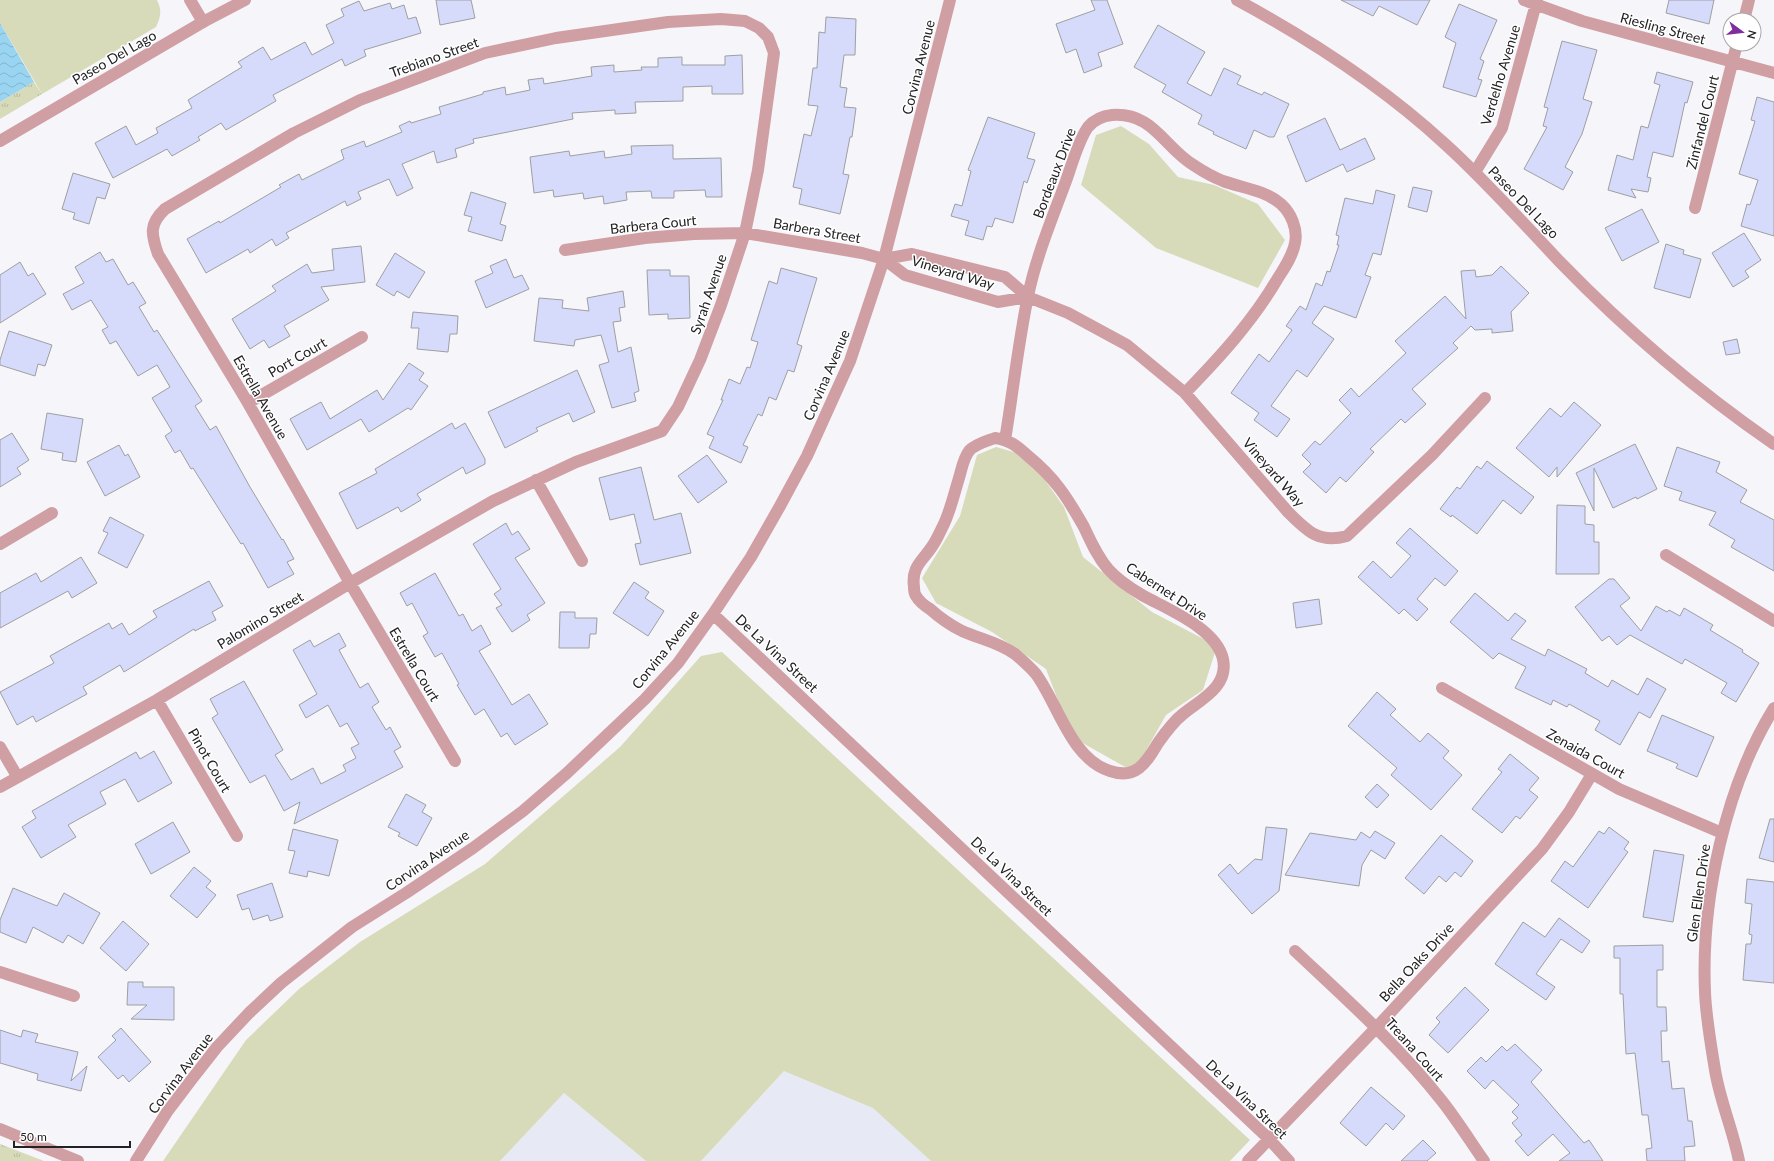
<svg xmlns="http://www.w3.org/2000/svg" width="1774" height="1161" viewBox="0 0 1774 1161" font-family="Lato,sans-serif">
<style>
.built{fill:#e7e9f4}
.green{fill:#d7dbba}
.park{fill:url(#park-tufts)}
.water{fill:url(#water-waves)}
.building{fill:#d6dbfb;stroke:#9e9fa2}
.lines{fill:none;stroke-linecap:round;stroke-linejoin:round}
.minor{stroke:#d09fa4;stroke-width:12}
.tertiary{stroke:#d09fa4;stroke-width:12}
.labels{text-anchor:middle;dominant-baseline:central;stroke-width:3;stroke-linejoin:round;paint-order:stroke}
.street-label{font-size:14px;fill:#222224;stroke:#fff}
</style>
<defs>
<pattern id="park-tufts" width="24" height="20" patternUnits="userSpaceOnUse"><rect width="24" height="20" fill="#d7dbba"/><path d="M3 7l-1-3M5 7V3M7 7l1-3M15 17l-1-3M17 17v-4M19 17l1-3" fill="none" stroke="#b8bca0"/></pattern>
<pattern id="water-waves" width="16" height="10" patternUnits="userSpaceOnUse"><rect width="16" height="10" fill="#99d4f1"/><path d="M0 5q4-4 8 0t8 0" fill="none" stroke="#84b6ce"/></pattern>
</defs>
<rect width="100%" height="100%" fill="#f6f6fa"/>
<path class="built" d="M784,1071L860,1090L935,1161H701Z
M564,1093L646,1161H500Z"/>
<path class="green" d="M0,0H157C162,10 161,17 156,27L42,94L0,23Z
M1121,126L1149,144L1178,177L1214,185L1258,204L1285,240L1258,288L1156,248L1081,185L1096,135Z
M996,447L1028,456L1064,507L1083,557L1152,612L1217,646L1203,690L1166,715L1134,772L1072,737L1046,669L992,632L936,603L922,578L960,516L977,455Z
M722,652L1250,1140L1230,1161H931L873,1108L784,1071L701,1161H646L564,1093L500,1161H163L246,1040L299,989L360,942L485,864L620,747L701,656Z"/>
<path class="park" d="M34,82L42,94L0,119V102Z
M0,1144L44,1161H0Z"/>
<path class="water" d="M0,23L34,82L0,102Z"/>
<path class="building" d="M436,0H471L475,18L440,25Z
M1091,0H1107L1123,44L1098,53L1102,66L1084,73L1076,49L1066,53L1056,24L1095,10Z
M1341,0H1430L1417,25L1379,6L1373,16Z
M1669,0H1714L1709,24L1666,13Z
M359,1L364,11L390,3L392,9L404,5L408,19L416,17L421,33L364,50L366,56L345,66L342,59L273,95L276,101L226,130L221,123L198,137L200,140L172,156L167,149L113,178L95,143L126,126L136,145L158,133L156,128L192,108L188,100L242,67L238,62L263,47L271,60L305,42L312,55L334,43L326,25L344,16L341,9Z
M1459,4L1497,20L1480,59L1484,61L1478,79L1482,80L1476,97L1443,87L1456,43L1445,37Z
M826,17L856,19L855,55H844L840,87L847,88L844,107L856,108L852,137H850L843,174L849,175L840,214L799,204L802,189L793,187L804,134L811,136L818,106L808,105L813,68H817L819,32L825,33Z
M1158,25L1205,52L1187,83L1211,96L1224,68L1241,76L1237,84L1262,95L1264,92L1289,104L1274,137H1269L1254,130L1246,149L1213,134L1214,132L1198,124L1202,115L1162,92L1166,85L1134,67Z
M1562,41L1597,50L1583,99L1592,102L1582,134L1565,167L1573,172L1563,190L1524,169L1547,127L1543,126L1548,108L1544,107Z
M742,55L743,94H712V86L683,87V101L635,102L636,113L615,114V110L572,113L573,119L473,139L474,143L455,149L457,157L437,163L434,151L402,164L413,188L397,196L389,179L358,192L361,199L347,206L345,201L286,233L289,238L276,246L272,239L250,253L248,249L206,273L187,239L219,221L220,223L281,187L279,185L299,174L302,180L344,159L341,150L364,141L366,147L402,132L399,126L410,121L411,123L441,114L439,107L483,94V92L505,87L506,95L530,90L528,80L543,78L544,84L592,76L591,67L614,65V72L642,70L641,67H658V58L682,57V65H725V56Z
M1657,72L1693,82L1687,103L1685,102L1673,157L1653,152L1647,177L1651,178L1648,192L1631,189L1636,198L1608,190L1617,155L1633,160L1641,126L1648,128L1660,85L1654,83Z
M1757,97L1774,102V236L1741,226L1747,204L1750,205L1758,180L1739,174L1755,121L1751,120Z
M988,117L1035,133L1027,158L1035,160L1027,183L1024,181L1013,223L995,218L992,227L987,226L983,240L965,235L969,221L951,216L955,204L962,206L971,171L968,170Z
M1325,118L1340,150L1365,138L1375,159L1347,172L1343,164L1306,182L1287,136Z
M673,145V159L721,158L722,197H706L705,190L674,191V198H652L651,191L626,192L627,200L604,204L603,196L584,199L583,193L554,197L553,190L534,193L530,157L569,151L570,156L604,151L605,158L632,154L631,146Z
M73,173L110,184L105,199L97,197L89,224L73,219L75,213L62,209Z
M1413,187L1432,191L1427,212L1408,207Z
M1376,190L1395,195L1381,255L1373,253L1365,275L1371,277L1356,318L1324,306L1312,323L1334,339L1307,377L1297,370L1271,406L1290,419L1277,437L1254,420L1259,413L1231,393L1259,354L1269,362L1292,330L1286,326L1300,306L1306,310L1316,283L1322,286L1327,271L1330,272L1339,245H1337L1339,236L1336,235L1345,198L1373,204Z
M471,192L506,203L500,224L506,226L502,241L468,231L472,217L464,215Z
M1642,209L1659,242L1622,261L1605,228Z
M1744,233L1761,260L1745,271L1749,277L1733,287L1712,253Z
M1666,244L1684,250L1683,254L1701,259L1690,298L1654,288Z
M361,246L365,282L321,287L329,300L284,326L290,336L269,348L264,340L250,349L232,319L276,291L272,286L307,264L312,273L334,270L332,249Z
M100,252L106,262L113,259L128,285L133,282L146,303L139,307L154,332L157,330L202,401L195,406L210,430L216,426L250,487L282,540L283,539L294,559L287,562L294,574L268,588L243,543L241,544L193,468L191,469L180,450L175,453L165,436L172,431L152,398L170,387L157,365L138,376L116,341L110,344L102,330L108,327L91,300L72,310L63,294L84,283L75,267Z
M395,253L425,272L409,298L397,291L394,296L376,285Z
M506,259L514,278L522,275L529,289L486,308L475,281L493,273L490,266Z
M20,262L28,276L33,273L46,294L0,323V275Z
M1501,266L1529,293L1511,312L1513,331L1492,333V329L1475,330L1471,326L1453,343L1458,348L1412,389L1426,404L1405,423L1401,419L1370,449L1374,452L1346,482L1340,477L1326,493L1303,472L1311,464L1302,455L1315,441L1320,445L1351,413L1339,400L1351,388L1359,397L1406,353L1395,341L1445,296L1466,319L1461,271L1475,270L1476,277L1492,275Z
M781,268L817,278L797,344L802,346L794,372L788,370L776,400L769,397L762,416L758,414L743,445L748,447L741,463L709,448L714,437L707,434L723,400H721L729,379L740,384L747,367L750,368L758,342L751,340L769,281L777,284Z
M647,270H670V276H689L690,318L668,319V314L649,315Z
M623,291L625,307L619,308L621,321L613,322L618,352L631,347L639,391L634,393L636,401L612,408L599,365L609,362L601,335L575,340L574,346L534,341L539,298L563,300L562,308L589,311L587,298Z
M413,312L458,316L457,334H450L448,352L417,349L419,328H411Z
M9,331L52,345L45,366L38,364L35,376L0,365V360Z
M1737,339L1740,353L1726,355L1723,342Z
M409,363L424,373L419,380L428,386L411,410L408,408L369,432L361,419L307,450L290,419L321,402L330,419L377,390L383,400Z
M577,370L595,412L573,422L569,413L536,428L538,431L505,448L488,412Z
M1574,402L1601,425L1557,477V467L1549,477L1516,448L1550,408L1561,417Z
M47,413L83,419L76,462L62,460L63,453L41,449Z
M452,423L455,429L465,423L485,459V464L466,474L463,467L417,494L421,500L401,512L398,507L357,529L339,493L377,473L375,469Z
M12,433L29,460L17,468L21,474L0,487V440Z
M1635,444L1657,489L1637,499L1636,497L1613,508L1594,468V511L1576,473Z
M119,445L125,456L128,454L140,477L105,496L87,462Z
M1677,447L1720,462L1716,472L1747,490L1740,502L1774,520V571L1731,547L1735,540L1709,525L1716,512L1679,500L1682,492L1664,486Z
M707,455L727,482L698,503L678,476Z
M1487,461L1534,497L1521,514L1503,500L1477,534L1452,515L1451,517L1440,509L1457,487L1460,489L1477,466L1481,469Z
M641,467L654,520L681,513L691,553L640,565L635,544L641,543L634,514L610,520L599,478Z
M1557,505L1585,506V524L1594,525V542H1599V574H1556Z
M110,517L144,535L127,568L98,553L108,533L103,531Z
M506,523L512,535L518,531L530,549L515,558L545,603L527,615L530,620L512,632L496,608L502,605L494,594L501,589L473,544Z
M1410,528L1458,571L1445,586L1435,578L1417,599L1428,609L1417,621L1404,609L1399,614L1358,577L1373,561L1391,578L1411,556L1396,543Z
M81,557L97,583L72,598L68,591L0,628V593L36,573L41,582Z
M435,573L459,616L463,614L472,631L481,625L491,644L479,651L512,705L529,694L548,724L515,745L507,733L501,737L484,709L475,715L457,685L459,684L442,653L435,657L423,636L428,633L412,603L407,606L400,593Z
M1609,579H1614L1630,598L1620,606L1641,631L1656,606L1667,612L1669,610L1680,616L1684,608L1713,625L1710,630L1743,650L1742,652L1759,663L1736,702L1721,693L1727,683L1685,659L1682,664L1630,635L1617,645L1609,636L1602,641L1575,607Z
M209,581L223,606L212,612L216,620L195,631L194,629L124,672L120,665L83,687L87,694L36,722L33,716L17,725L0,692L54,663L50,656L109,623L112,629L122,623L129,635L157,617L153,611Z
M634,582L649,592L645,598L664,611L648,636L613,613Z
M1475,593L1508,621L1515,613L1526,621L1511,639L1545,656L1548,649L1587,669L1585,673L1608,687L1612,680L1638,695L1647,678L1666,689L1650,718L1639,712L1620,745L1595,730L1600,721L1569,704L1567,707L1553,700L1551,705L1515,688L1526,667L1499,653L1493,659L1450,622Z
M1319,599L1322,624L1296,628L1293,603Z
M560,612H575V618H597L596,634H590L589,648H559Z
M339,633L346,646L339,650L360,688L368,683L379,702L372,707L386,730L390,727L401,747L394,751L403,767L294,824L300,802L284,811L265,775L250,783L212,718L218,714L210,699L244,681L283,750L275,755L291,780L313,768L321,784L346,771L343,765L356,758L351,748L359,744L347,723L340,727L328,705L306,718L299,705L317,694L293,650L310,640L314,647Z
M1377,692L1396,709L1390,715L1420,742L1428,733L1449,751L1443,758L1462,775L1431,810L1391,775L1397,768L1348,726Z
M1662,715L1714,737L1697,777L1676,768L1678,764L1647,751Z
M154,751L172,783L138,802L125,779L100,792L106,804L68,825L76,837L41,858L22,827L36,818L32,811L136,752L140,759Z
M1510,754L1539,778L1529,790L1538,797L1520,819L1516,816L1502,833L1472,809L1502,772L1498,769Z
M1377,784L1389,795L1377,808L1365,797Z
M406,794L426,805L422,812L432,818L417,846L398,836L400,833L388,827Z
M1770,819H1774V862L1759,858Z
M173,822L190,852L151,874L135,844Z
M1266,827L1287,829L1279,891L1252,914L1218,875L1230,864L1238,874L1255,859L1262,860Z
M1609,827L1629,842L1624,849L1628,852L1588,908L1551,881L1565,861L1573,867L1599,831L1604,834Z
M293,829L338,840L329,876L308,871L307,877L289,873L295,851L288,850Z
M1375,831L1395,843L1385,859L1371,850L1362,865L1359,886L1285,875L1310,833L1356,840L1361,832L1370,838Z
M1441,835L1473,861L1461,877L1455,872L1446,882L1439,876L1424,894L1405,878Z
M1654,850L1684,855L1673,922L1643,917Z
M194,867L211,881L206,887L216,895L197,918L170,896Z
M1747,879L1774,882V983L1743,980L1746,944H1751L1752,935L1749,934L1752,904L1745,903Z
M272,883L283,917L270,921L268,915L253,920L249,908L242,910L237,895Z
M13,888L57,906L64,893L100,913L83,944L68,935L63,943L33,927L26,943L0,932V920Z
M1559,918L1590,941L1582,953L1561,939L1536,974L1555,987L1546,1000L1495,964L1523,922L1545,937Z
M123,921L149,944L126,971L100,948Z
M1663,945V970H1657V1007H1666L1667,1031H1661L1662,1062L1669,1061L1672,1089L1684,1088L1688,1121H1692L1695,1146L1684,1147L1685,1161H1647L1646,1149L1652,1148L1648,1115H1642L1635,1053L1626,1054L1623,994H1620V958H1614V946Z
M128,982H143V987H174V1020L131,1019L147,1005H127Z
M1465,987L1489,1010L1448,1053L1429,1035L1440,1022L1436,1018Z
M121,1028L151,1062L129,1082L123,1075L118,1079L98,1057L116,1040L112,1036Z
M0,1030L21,1037L23,1030L38,1034L35,1042L78,1052L71,1081L87,1066L81,1091L37,1080L38,1074L0,1063Z
M1515,1044L1542,1070L1531,1082L1584,1143L1589,1140L1603,1161H1559L1570,1153L1553,1134L1528,1156L1515,1141L1522,1135L1512,1123L1518,1118L1512,1112L1519,1105L1493,1080L1485,1089L1467,1071L1481,1057L1486,1062L1502,1046L1507,1051Z
M1371,1087L1405,1116L1393,1130L1386,1123L1366,1146L1340,1123Z
M1423,1140L1436,1153L1427,1161H1401Z"/>
<g class="lines">
<path class="minor" d="M190,0L203,22
M1524,0L1582,21L1774,73
M1744,20L1749,0
M1475,172L1502,128L1537,0
M1695,208L1737,44
M565,250L645,238L694,234L745,233L862,253L884,259L905,275L998,302L1028,297
M884,259L912,254L1005,277L1028,297L1068,313L1127,345L1185,393L1288,512C1307,531 1319,544 1347,536L1432,455L1485,398
M248,403L362,337
M995,438C1010,440 1017,446 1028,456C1055,478 1067,497 1084,527C1091,542 1097,556 1108,569C1117,579 1130,588 1142,595C1167,609 1216,628 1223,659C1229,687 1200,700 1183,714C1173,722 1165,733 1158,743C1146,763 1136,780 1110,771C1071,759 1058,704 1036,674C1030,667 1022,660 1015,654C998,642 980,639 962,631C950,625 940,618 930,609C925,606 919,601 916,596C914,593 914,590 914,587C911,566 923,561 933,545C937,539 939,534 942,528C950,513 954,494 959,478C962,468 963,459 969,451C975,444 987,441 995,438Z
M1005,440C1013,392 1018,344 1028,296C1036,257 1052,219 1066,181C1071,167 1079,139 1088,127C1094,120 1102,116 1112,115C1154,112 1164,148 1195,166C1204,172 1213,177 1223,181C1242,188 1265,190 1281,204C1291,213 1298,229 1295,243C1293,255 1285,267 1278,278C1253,321 1220,357 1185,393
M536,480L582,561
M0,544L52,513
M1666,555L1774,621
M713,614L1269,1139L1289,1161
M1442,688L1619,789L1722,833
M157,700L237,836
M0,747L17,776
M0,787L157,700L350,583L493,501L576,462L662,431L678,407L700,360L721,305L745,233L758,170L774,53L768,37L759,28L745,21L721,19L668,22L556,38L485,53L360,100L294,133L165,209C149,224 151,234 158,254L248,403L350,583L455,761
M1295,951C1346,999 1399,1046 1442,1101C1457,1120 1470,1141 1484,1161
M0,972L74,996
M0,1129L78,1161
M136,1161L167,1112L192,1079L217,1047L249,1013L281,983L352,927L406,893L473,848L523,811L567,773L645,699L678,663L713,614L751,557L780,506L807,456L850,361L884,259L950,0
M1248,1161L1376,1028L1542,849L1569,812L1592,774
M1739,1161C1733,1130 1720,1101 1715,1070C1711,1045 1706,1018 1705,992C1701,900 1725,787 1774,708"/>
<path class="tertiary" d="M1237,0C1311,40 1383,87 1445,144C1486,181 1522,222 1560,262C1625,329 1697,391 1774,444
M0,141L203,22L245,0"/>
</g>
<g class="labels">
<g class="street-label">
<text transform="translate(1663 28) rotate(15)">Riesling Street</text>
<text transform="translate(114 57) rotate(-30)">Paseo Del Lago</text>
<text transform="translate(434 57) rotate(-20)">Trebiano Street</text>
<text transform="translate(918 67) rotate(-76)">Corvina Avenue</text>
<text transform="translate(1500 75) rotate(-73)">Verdelho Avenue</text>
<text transform="translate(1702 122) rotate(-76)">Zinfandel Court</text>
<text transform="translate(1054 173) rotate(-69)">Bordeaux Drive</text>
<text transform="translate(1524 202) rotate(46)">Paseo Del Lago</text>
<text transform="translate(653 224) rotate(-6)">Barbera Court</text>
<text transform="translate(817 230) rotate(10)">Barbera Street</text>
<text transform="translate(953 272) rotate(17)">Vineyard Way</text>
<text transform="translate(708 294) rotate(-71)">Syrah Avenue</text>
<text transform="translate(297 357) rotate(-30)">Port Court</text>
<text transform="translate(826 375) rotate(-67)">Corvina Avenue</text>
<text transform="translate(261 397) rotate(60)">Estrella Avenue</text>
<text transform="translate(1274 472) rotate(49)">Vineyard Way</text>
<text transform="translate(1167 591) rotate(33)">Cabernet Drive</text>
<text transform="translate(260 620) rotate(-31)">Palomino Street</text>
<text transform="translate(665 649) rotate(-51)">Corvina Avenue</text>
<text transform="translate(777 653) rotate(43)">De La Vina Street</text>
<text transform="translate(415 664) rotate(59)">Estrella Court</text>
<text transform="translate(1586 753) rotate(29)">Zenaida Court</text>
<text transform="translate(210 760) rotate(60)">Pinot Court</text>
<text transform="translate(427 860) rotate(-34)">Corvina Avenue</text>
<text transform="translate(1012 876) rotate(44)">De La Vina Street</text>
<text transform="translate(1698 893) rotate(-82)">Glen Ellen Drive</text>
<text transform="translate(1416 962) rotate(-47)">Bella Oaks Drive</text>
<text transform="translate(1415 1049) rotate(48)">Treana Court</text>
<text transform="translate(180 1073) rotate(-53)">Corvina Avenue</text>
<text transform="translate(1247 1099) rotate(44)">De La Vina Street</text>
</g>
</g>
<g transform="translate(1742 32) rotate(105)"><circle r="19" fill="#ffffff" stroke="#a7a7a7"/>
<path d="M0-3L7 15L0 10L-7 15Z" fill="#812e9d"/>
<text y="-6" font-size="11" font-weight="bold" text-anchor="middle" fill="#222224">N</text>
</g>
<path d="M14 1141v6h116v-6" fill="none" stroke="#222224" stroke-width="2"/>
<text x="20" y="1141" font-size="12" fill="#222224" stroke="#ffffff" stroke-width="3" paint-order="stroke">50 m</text>
</svg>
